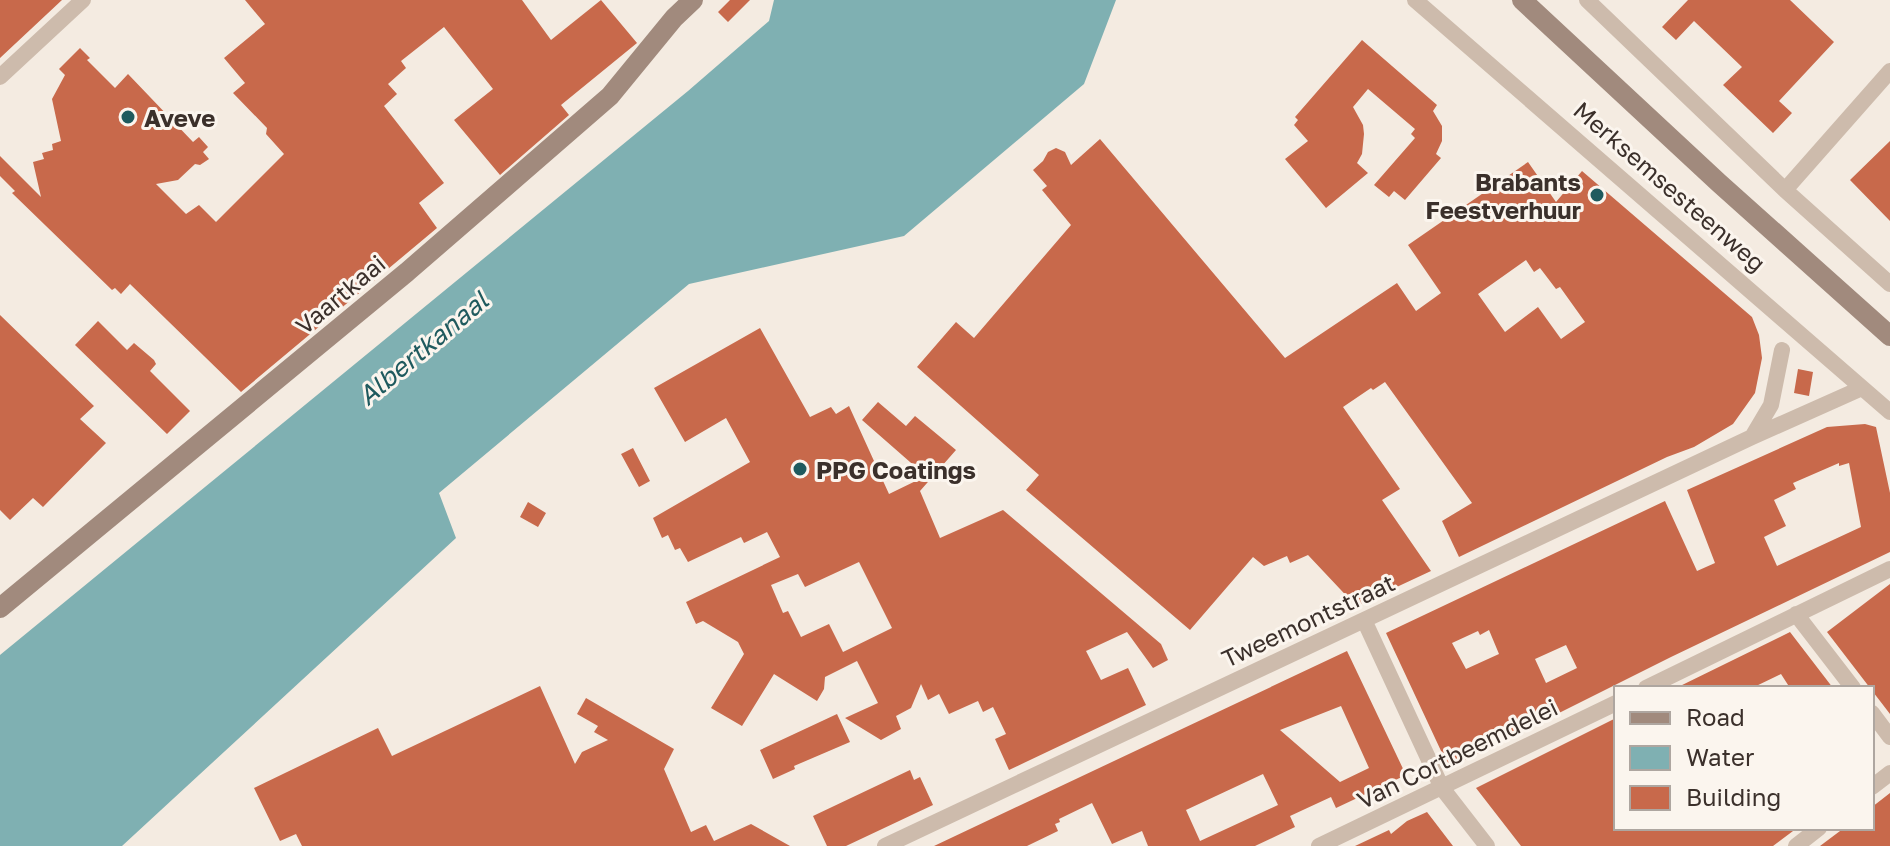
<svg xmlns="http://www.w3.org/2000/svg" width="1890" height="846" viewBox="0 0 1890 846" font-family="'Golos Text',sans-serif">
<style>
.water{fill:#7fb0b2}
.building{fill:#c8694b;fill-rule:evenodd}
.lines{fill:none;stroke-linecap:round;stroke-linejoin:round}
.street{stroke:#cdbbac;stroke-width:16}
.secondary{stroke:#a18a7d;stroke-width:20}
.poi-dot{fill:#1f5a5e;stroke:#fbf5ee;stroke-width:3}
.labels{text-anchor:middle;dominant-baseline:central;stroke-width:6;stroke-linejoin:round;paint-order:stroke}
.poi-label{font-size:24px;font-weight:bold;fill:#3b302b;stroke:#fbf5ee;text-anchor:start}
.street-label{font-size:24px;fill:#3b302b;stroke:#fbf5ee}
.water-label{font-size:26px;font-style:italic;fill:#1f5a5e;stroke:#fbf5ee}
</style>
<rect width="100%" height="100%" fill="#f4ebe1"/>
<path class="water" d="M774,0H1116L1084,84L904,236L689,284L439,493L456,538L122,846H0V655L688,91L769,21Z"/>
<path class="building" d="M0,0H62L0,58Z
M245,0H522L551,40L601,0L637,43L561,105L569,115L500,175L454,120L493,89L444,27L401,61L406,68L388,84L397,94L384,106L444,183L419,203L437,228L241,392L130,284L121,294L115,288L112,290L12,193L15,191L0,176V156L41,197L33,162L44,159L42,153L53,150L52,144L61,141L52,99L65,75L59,69L80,48L90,58L87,60L115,88L128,74L193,142L199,137L208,147L203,152L209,159L200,165L195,164L178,180L156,184L186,214L199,205L216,222L284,154L266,134L267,128L233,93L245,83L224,58L265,24Z
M730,0H750L728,22L718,12Z
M1688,0H1790L1834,42L1779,101L1792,113L1773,133L1723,85L1742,67L1694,21L1676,40L1662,27Z
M1362,40L1437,105L1433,111L1442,126V141L1436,154L1441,158L1405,200L1394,191L1389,197L1374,185L1415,138L1411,134L1415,129L1368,89L1353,107L1363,125L1364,134L1362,154L1357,163L1368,173L1326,208L1285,159L1308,141L1294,125L1298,120L1295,117Z
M1100,139L1285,358L1397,283L1416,311L1441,293L1408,245L1528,162L1556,202L1582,171L1752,317L1759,335L1762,358L1755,393L1733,424L1694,447L1667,457L1459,557L1442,521L1472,503L1385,382L1373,390L1371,388L1343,407L1400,489L1382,500L1431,571L1356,606L1308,555L1290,563L1287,556L1264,566L1253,557L1190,630L1026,490L1039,475L917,367L956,322L974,338L1071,225L1042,190L1047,186L1033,170L1043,161L1048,152L1056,148L1065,152L1071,165ZM1526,260L1534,272L1540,268L1556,289L1560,287L1585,322L1561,339L1538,307L1505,332L1478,294Z
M1890,141V221L1850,180Z
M0,315L94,406L80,419L106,443L43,507L33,498L10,520L0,510Z
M98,321L127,350L134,343L154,360L156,364L150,371L190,411L167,434L75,345Z
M760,328L810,417L831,407L836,414L849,406L889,494L926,476L862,420L878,402L906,426L915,416L956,450L920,491L940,538L1003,510L1161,644L1168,660L1153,668L1127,632L1086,651L1101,680L1128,668L1146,705L1009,770L995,739L1006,734L993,707L983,712L978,701L949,714L939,694L928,700L921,684L911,708L896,716L901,729L881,740L845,718L878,703L857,661L825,677L824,689L817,701L774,674L742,726L711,708L744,654L738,642L703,621L696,624L686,602L780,557L767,532L744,543L741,537L688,562L680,548L675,550L668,535L662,538L653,518L750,462L726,418L685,442L654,388ZM859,562L892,628L843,652L829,624L801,637L788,611L783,613L771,585L798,574L805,587Z
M1798,369L1813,372L1809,396L1794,393Z
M1865,424L1876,427L1890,493V552L1671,657L1449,768L1386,633L1665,501L1697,571L1715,563L1687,490L1827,427ZM1839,463V466L1849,463L1861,527L1777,566L1764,537L1786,526L1774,500L1796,489L1793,483ZM1489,630L1499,654L1466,669L1452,643L1478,631L1480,635ZM1566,645L1577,668L1546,683L1535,659Z
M633,448L650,481L639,487L621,454Z
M528,502L546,513L538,527L520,517Z
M1890,584V714L1827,632Z
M1790,632L1833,688H1790L1781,674L1752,688H1676Z
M1347,651L1406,775L1353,800L1336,808L1331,797L1290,816L1295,827L1255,846H1148L1142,831L1112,844L1092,803L1059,819L1060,822L1055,824L1058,831L1027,846H934ZM1341,706L1369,768L1340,782L1280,730ZM1263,774L1278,805L1200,841L1186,810Z
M540,686L575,764L582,752L608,740L594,732L598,726L577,714L586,698L674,749L664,769L691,832L706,825L714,841L751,824L790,846H302L296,834L280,841L254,788L378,728L392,756Z
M837,714L850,742L794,766L795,769L773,779L760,750Z
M1616,718V828H1797L1773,846H1521L1476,788Z
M910,770L914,780L920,777L933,805L846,846H827L813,816Z
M1890,793V846H1820L1844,828H1872V807Z
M1427,812L1453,846H1355L1389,830L1391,834L1407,821Z"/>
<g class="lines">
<path class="street" d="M1415,0L1890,412
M1587,0L1785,190L1890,284
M0,77L83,0
M1785,190L1890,71
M1752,437L1771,405L1782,350
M1796,614L1853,688
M1364,620L1442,788L1487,846
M1646,688L1890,569
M1872,713L1890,737
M1872,787L1890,773
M885,846L1752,437L1862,388
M1319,846L1616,703
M1796,846L1819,828"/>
<path class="secondary" d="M1522,0L1719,183L1890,336
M0,608L407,272L610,96L674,18L693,0"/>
</g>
<g class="poi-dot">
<circle cx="128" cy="117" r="8"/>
<circle cx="1597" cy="195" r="8"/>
<circle cx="800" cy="469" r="8"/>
</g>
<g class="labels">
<g class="poi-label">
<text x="144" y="117">Aveve</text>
<text x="1581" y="181" text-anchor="end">Brabants<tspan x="1581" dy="28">Feestverhuur</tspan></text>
<text x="816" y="469">PPG Coatings</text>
</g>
<g class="street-label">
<text transform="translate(1670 186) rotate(41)">Merksemsesteenweg</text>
<text transform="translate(340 294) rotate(-40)">Vaartkaai</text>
<text transform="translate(1308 620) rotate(-25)">Tweemontstraat</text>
<text transform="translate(1457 753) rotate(-26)">Van Cortbeemdelei</text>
</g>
<g class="water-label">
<text transform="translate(423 348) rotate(-40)">Albertkanaal</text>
</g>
</g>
<rect x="1614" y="686" width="260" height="144" fill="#fbf5ee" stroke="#aea6a0" stroke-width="2"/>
<rect x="1630" y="712" width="40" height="12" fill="#a18a7d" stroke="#aea6a0" stroke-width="2"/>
<text x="1686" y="726" font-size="24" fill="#3b302b">Road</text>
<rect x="1630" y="746" width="40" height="24" fill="#7fb0b2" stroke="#aea6a0" stroke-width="2"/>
<text x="1686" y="766" font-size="24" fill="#3b302b">Water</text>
<rect x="1630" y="786" width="40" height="24" fill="#c8694b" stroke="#aea6a0" stroke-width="2"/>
<text x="1686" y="806" font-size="24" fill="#3b302b">Building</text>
</svg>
